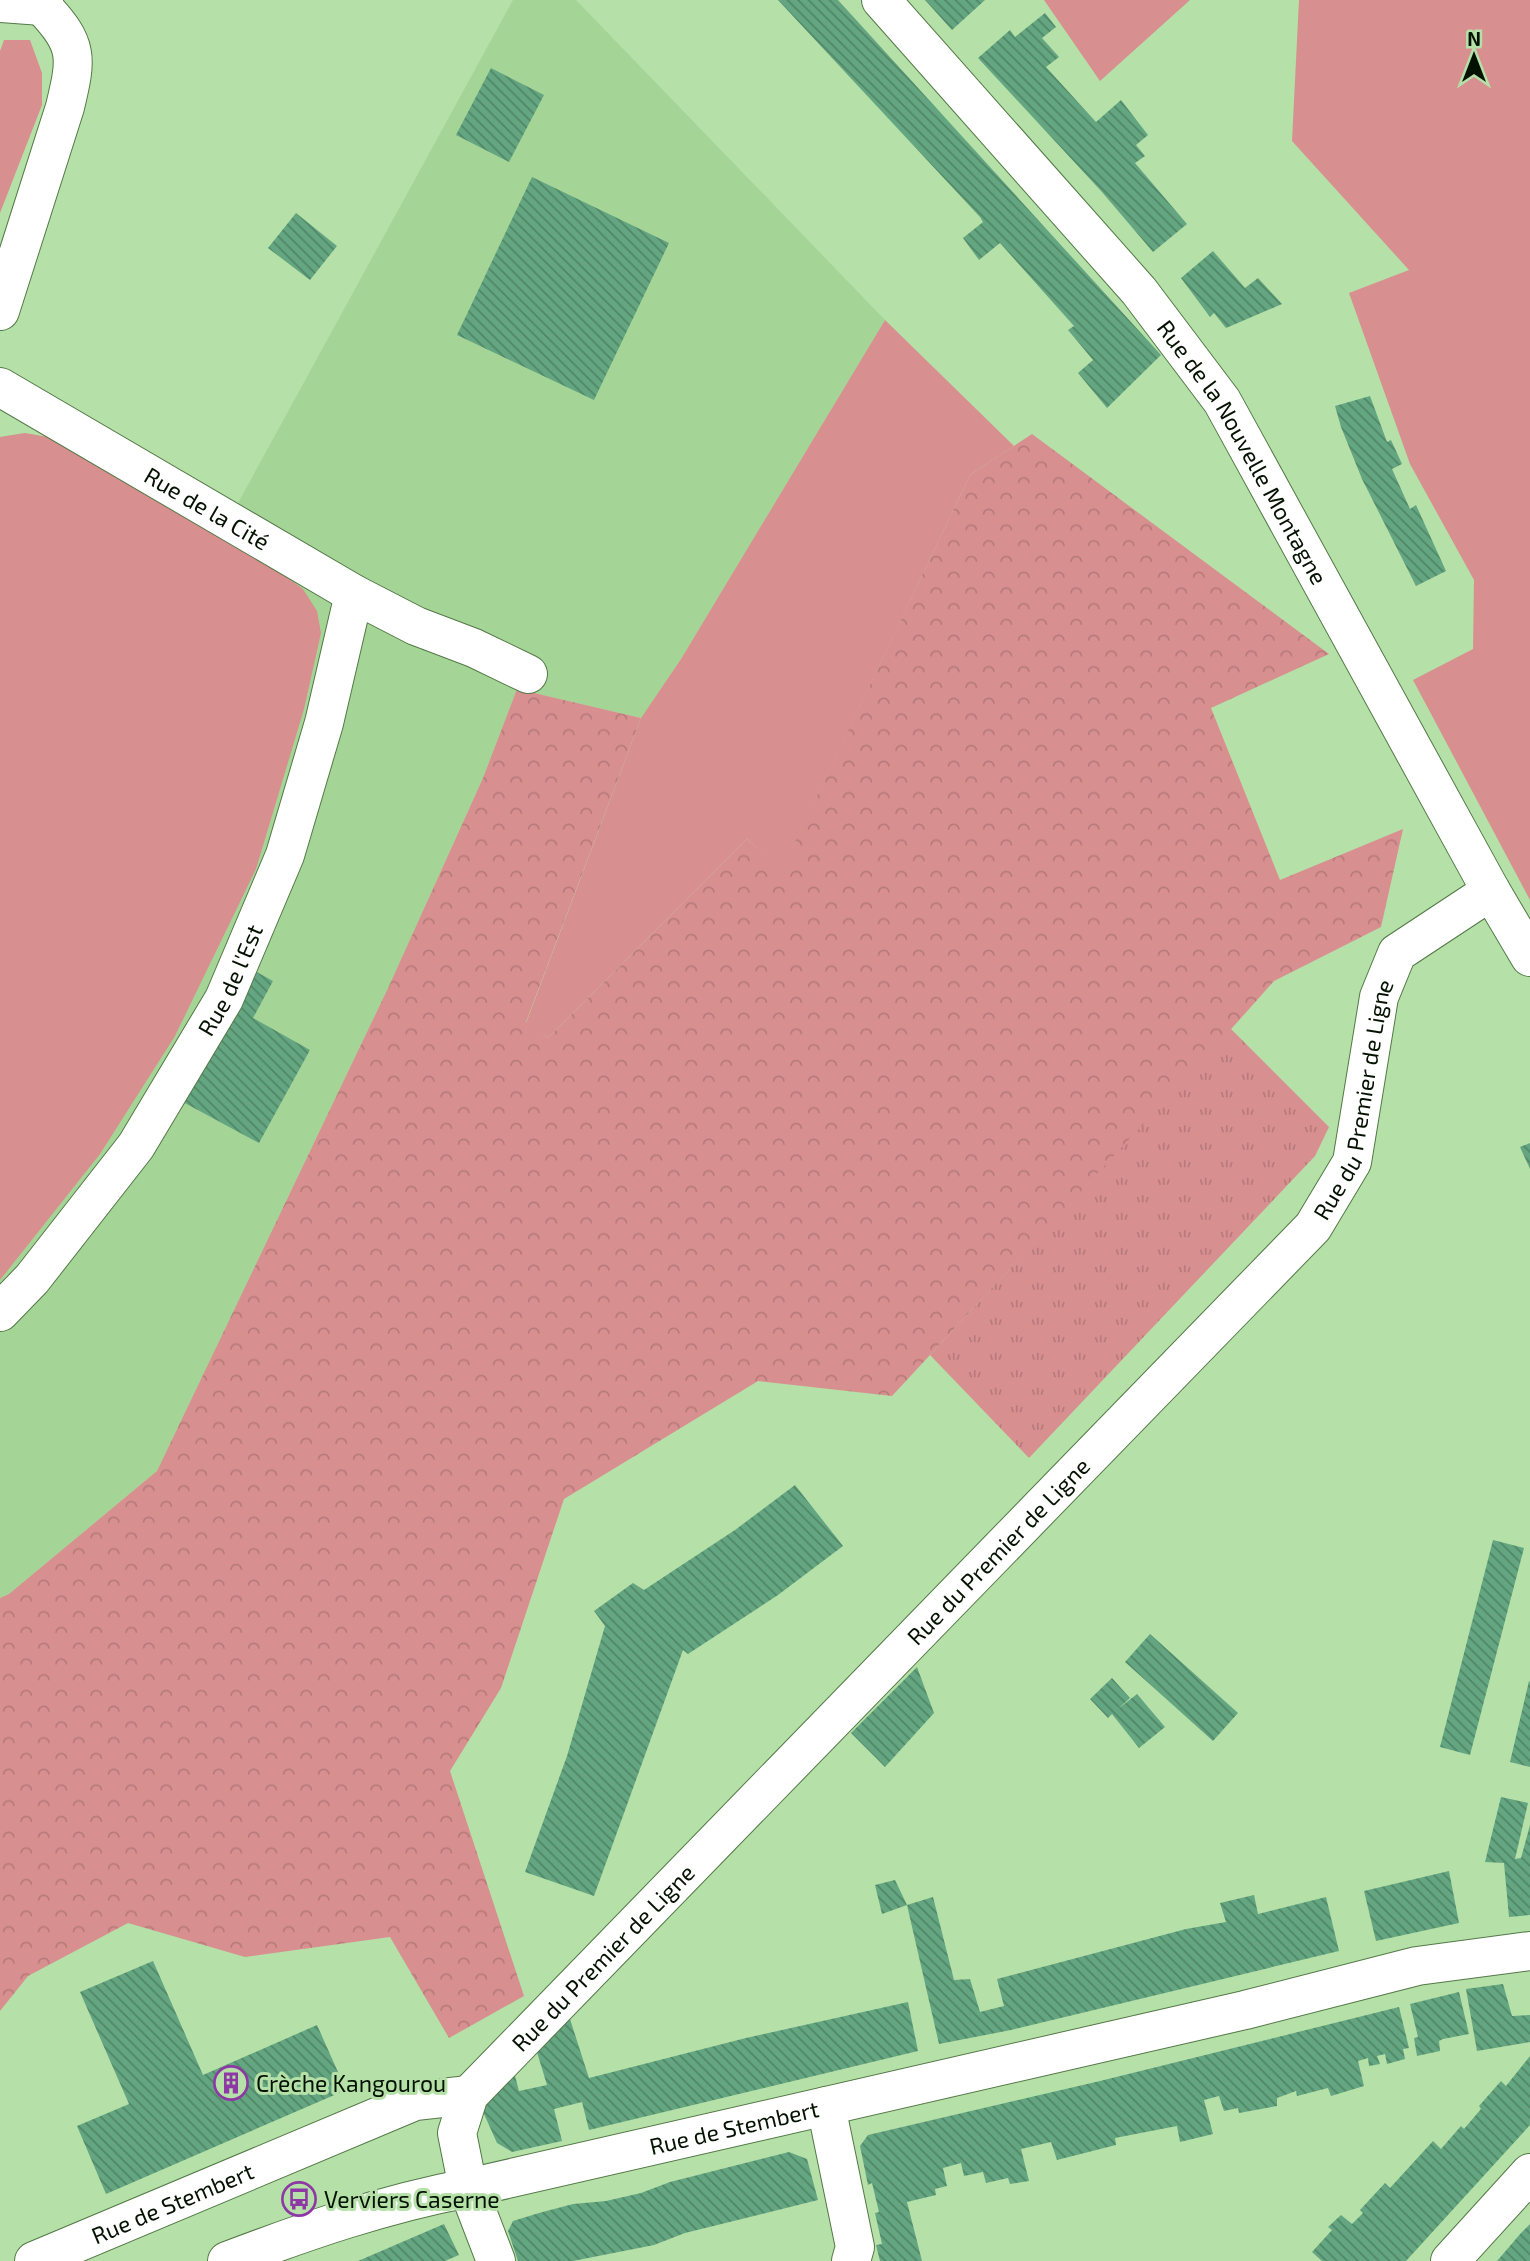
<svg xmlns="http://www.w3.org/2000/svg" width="1530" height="2261" viewBox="0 0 1530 2261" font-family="'Exo 2',sans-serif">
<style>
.built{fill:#a5d497}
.green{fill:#d88f90}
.forest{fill:url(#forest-crowns)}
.park{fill:url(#park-tufts)}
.building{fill:url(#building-back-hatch)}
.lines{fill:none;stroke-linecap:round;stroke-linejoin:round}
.minor-casing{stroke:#537946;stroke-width:40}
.minor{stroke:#fff;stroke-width:38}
.labels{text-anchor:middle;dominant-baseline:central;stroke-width:6;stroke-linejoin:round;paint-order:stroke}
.street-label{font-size:23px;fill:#041201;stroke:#b5e0a8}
.poi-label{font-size:23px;fill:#041201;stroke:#b5e0a8;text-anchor:start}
</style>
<defs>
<pattern id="forest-crowns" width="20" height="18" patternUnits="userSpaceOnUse" patternTransform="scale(1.75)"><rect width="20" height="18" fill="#d88f90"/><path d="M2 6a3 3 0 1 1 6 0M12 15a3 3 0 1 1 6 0" fill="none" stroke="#b87a7a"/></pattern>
<pattern id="park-tufts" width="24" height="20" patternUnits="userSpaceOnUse" patternTransform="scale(1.75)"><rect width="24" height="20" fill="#d88f90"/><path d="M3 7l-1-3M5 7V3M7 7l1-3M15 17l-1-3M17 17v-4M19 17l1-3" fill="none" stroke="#b87a7a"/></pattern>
<pattern id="building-back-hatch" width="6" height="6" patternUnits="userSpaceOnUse" patternTransform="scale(1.75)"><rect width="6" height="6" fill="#64a681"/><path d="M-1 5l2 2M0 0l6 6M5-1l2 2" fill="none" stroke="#508667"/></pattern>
</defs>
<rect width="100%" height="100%" fill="#b5e0a8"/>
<path class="built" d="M513,0H576L885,320L681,659L641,718L517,689L483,778L389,986L157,1471L9,1594L0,1598V437L25,433L220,536Z"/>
<path class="green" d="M1044,0H1190L1100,81Z
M1299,0H1530V900L1413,680L1473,649L1474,580L1410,464L1349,293L1409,270L1292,141Z
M4,40H30L42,73V105L0,213V51Z
M885,320L1014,446L970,475L782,870L747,839L548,1038L526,1023L641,718L681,659Z
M25,433L48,437L277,570L303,589L317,611L321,633L304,709L256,869L175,1036L100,1154L0,1280V437Z"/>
<path class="forest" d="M1032,434L1329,654L1211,708L1280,880L1403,829L1381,927L1274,981L1208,1055L892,1396L758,1381L564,1499L501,1688L450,1771L524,1996L449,2038L390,1937L245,1957L128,1923L28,1976L0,2011V1598L9,1594L157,1471L389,986L483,778L517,689L641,718L526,1022L548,1038L747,839L782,869L970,475Z"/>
<path class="park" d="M1231,1029L1329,1127L1315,1156L1029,1458L930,1355Z"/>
<path class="building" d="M778,0H838L1161,355L1107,408L1078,373L1093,360L1068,330L1074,326L1000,243L979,260L963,238L983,222L980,217Z
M925,0H985L952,30Z
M1045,13L1056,27L1042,38L1059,57L1046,67L1096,122L1121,100L1148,135L1136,145L1145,156L1135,163L1187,224L1153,252L1102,192L978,58L1010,30L1015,37Z
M491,68L544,95L509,162L456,135Z
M532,177L669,243L594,400L457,335Z
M296,213L337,246L310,280L268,248Z
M1213,251L1245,288L1258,278L1282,304L1226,328L1214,313L1210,317L1181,278Z
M1370,396L1387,442L1391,440L1402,464L1392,469L1410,509L1416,505L1446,571L1416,586L1362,479L1341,427L1335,406Z
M255,971L273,981L253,1018L310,1050L259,1143L183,1102Z
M1530,1143V1169L1520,1147Z
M795,1485L843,1546L778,1595L688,1654L683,1650L594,1896L525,1872L567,1756L605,1626L594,1611L633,1583L644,1590L735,1530Z
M1493,1540L1524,1548L1470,1755L1440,1747Z
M1150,1634L1238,1713L1213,1741L1125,1662Z
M917,1667L934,1713L885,1767L851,1733Z
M1112,1678L1130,1698L1118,1709L1137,1694L1165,1727L1139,1748L1112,1714L1108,1718L1090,1699Z
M1529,1681L1530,1682V1767L1510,1762Z
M1501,1797L1528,1803L1515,1859L1521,1858L1530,1825V1915L1509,1917L1504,1863L1485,1862Z
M1449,1871L1459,1923L1376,1941L1364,1891Z
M895,1880L907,1905L882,1914L875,1885Z
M1254,1895L1258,1914L1326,1897L1339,1951L1011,2030L939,2044L907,1905L933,1897L954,1980L970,1979L980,2012L1004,2006L997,1979L1186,1929L1226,1922L1220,1903Z
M153,1961L203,2075L317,2025L346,2090L106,2194L77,2126L129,2104L80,1992Z
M1503,1984L1512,2016L1530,2015V2042L1477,2051L1466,1989Z
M1459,1992L1469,2034L1443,2039L1439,2041L1440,2051L1417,2056L1414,2038L1418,2037L1410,2004Z
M908,2002L918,2051L589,2130L582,2102L554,2109L562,2141L512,2152L497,2143L480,2105L514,2072L519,2091L547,2085L536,2049L569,2016L589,2078L746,2038Z
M1399,2007L1409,2048L1403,2049L1405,2059L1387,2064L1385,2054L1377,2056L1380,2064L1369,2066L1368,2058L1358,2061L1364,2086L1331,2096L1328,2088L1297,2096L1296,2091L1277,2098V2106L1239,2113L1238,2108L1224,2111L1219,2096L1204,2100L1213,2134L1180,2142L1177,2126L1115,2138L1116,2145L1057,2160L1051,2142L1021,2149L1029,2181L1010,2184L1008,2178L986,2183L983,2172L964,2176L961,2163L943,2168L947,2186L935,2189L936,2195L907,2202L922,2261H880L876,2245L882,2244L875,2213L879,2212L872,2183L868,2185L860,2146L868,2135L1100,2081Z
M1530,2056V2125L1406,2261H1322L1312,2252L1332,2230L1328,2227L1341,2215L1352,2224L1363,2213L1360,2210L1385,2183L1390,2188L1433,2141L1441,2149L1461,2126L1464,2129L1481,2109L1479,2106L1501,2081L1506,2086Z
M789,2152L807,2159L818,2200L685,2233L654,2245L573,2261H518L508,2231L513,2221L539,2213L573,2204L606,2201L641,2193L670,2182Z
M444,2224L459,2255L445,2261H358Z
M1530,2224V2261H1497L1521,2233Z"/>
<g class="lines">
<g class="minor-casing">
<g id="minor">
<path id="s1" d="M881,0L1139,291L1222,401L1491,891L1530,957"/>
<path d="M0,3L42,6L44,0"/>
<path d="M0,311L65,107C77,57 79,45 42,6"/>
<path id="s2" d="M0,387L354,594L416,626L474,648L528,674"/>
<path id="s3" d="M0,1312L32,1279L136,1146L224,999L285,855L324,723L354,594"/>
<path d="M826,2106L855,2247L851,2261"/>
<path id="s4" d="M34,2261L415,2101L469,2095"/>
<path id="s5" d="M227,2261C306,2231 384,2204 468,2188L1245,2010L1417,1966L1530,1951"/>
<path id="s6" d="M496,2261L468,2188L457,2133L469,2095L1313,1227L1352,1162L1379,997L1397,953L1491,891"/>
<path d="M1450,2261L1530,2173"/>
</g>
</g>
<use href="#minor" class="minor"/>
</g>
<defs>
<g id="building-ring" transform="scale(1.75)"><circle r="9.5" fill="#b5e0a8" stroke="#8e38a5" stroke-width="1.5"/><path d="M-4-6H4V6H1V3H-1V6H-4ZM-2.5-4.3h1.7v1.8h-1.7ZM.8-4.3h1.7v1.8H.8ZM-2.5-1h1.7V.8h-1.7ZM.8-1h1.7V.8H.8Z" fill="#8e38a5"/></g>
<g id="bus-ring" transform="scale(1.75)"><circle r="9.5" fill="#b5e0a8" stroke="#8e38a5" stroke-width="1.5"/><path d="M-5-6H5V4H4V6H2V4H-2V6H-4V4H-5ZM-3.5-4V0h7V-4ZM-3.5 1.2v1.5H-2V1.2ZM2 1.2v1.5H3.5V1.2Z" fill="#8e38a5"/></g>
</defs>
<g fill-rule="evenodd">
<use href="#building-ring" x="231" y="2083"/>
<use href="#bus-ring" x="299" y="2199"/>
</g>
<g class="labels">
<g class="street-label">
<text stroke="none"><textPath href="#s1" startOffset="581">Rue de la Nouvelle Montagne</textPath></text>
<text stroke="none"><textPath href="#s2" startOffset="240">Rue de la Cité</textPath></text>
<text stroke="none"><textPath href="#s3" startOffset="406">Rue de l'Est</textPath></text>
<text stroke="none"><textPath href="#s6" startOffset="1521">Rue du Premier de Ligne</textPath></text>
<text stroke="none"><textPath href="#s6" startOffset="933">Rue du Premier de Ligne</textPath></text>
<text stroke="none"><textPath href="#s6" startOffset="366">Rue du Premier de Ligne</textPath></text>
<text stroke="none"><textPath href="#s5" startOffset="525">Rue de Stembert</textPath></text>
<text stroke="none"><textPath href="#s4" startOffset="150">Rue de Stembert</textPath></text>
</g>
<g class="poi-label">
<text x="256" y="2083">Crèche Kangourou</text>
<text x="324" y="2199">Verviers Caserne</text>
</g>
</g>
<g transform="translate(1474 56)" stroke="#b5e0a8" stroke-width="5" paint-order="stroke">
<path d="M0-5L12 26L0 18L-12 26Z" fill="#041201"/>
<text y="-10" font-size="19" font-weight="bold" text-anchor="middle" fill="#041201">N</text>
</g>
</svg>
